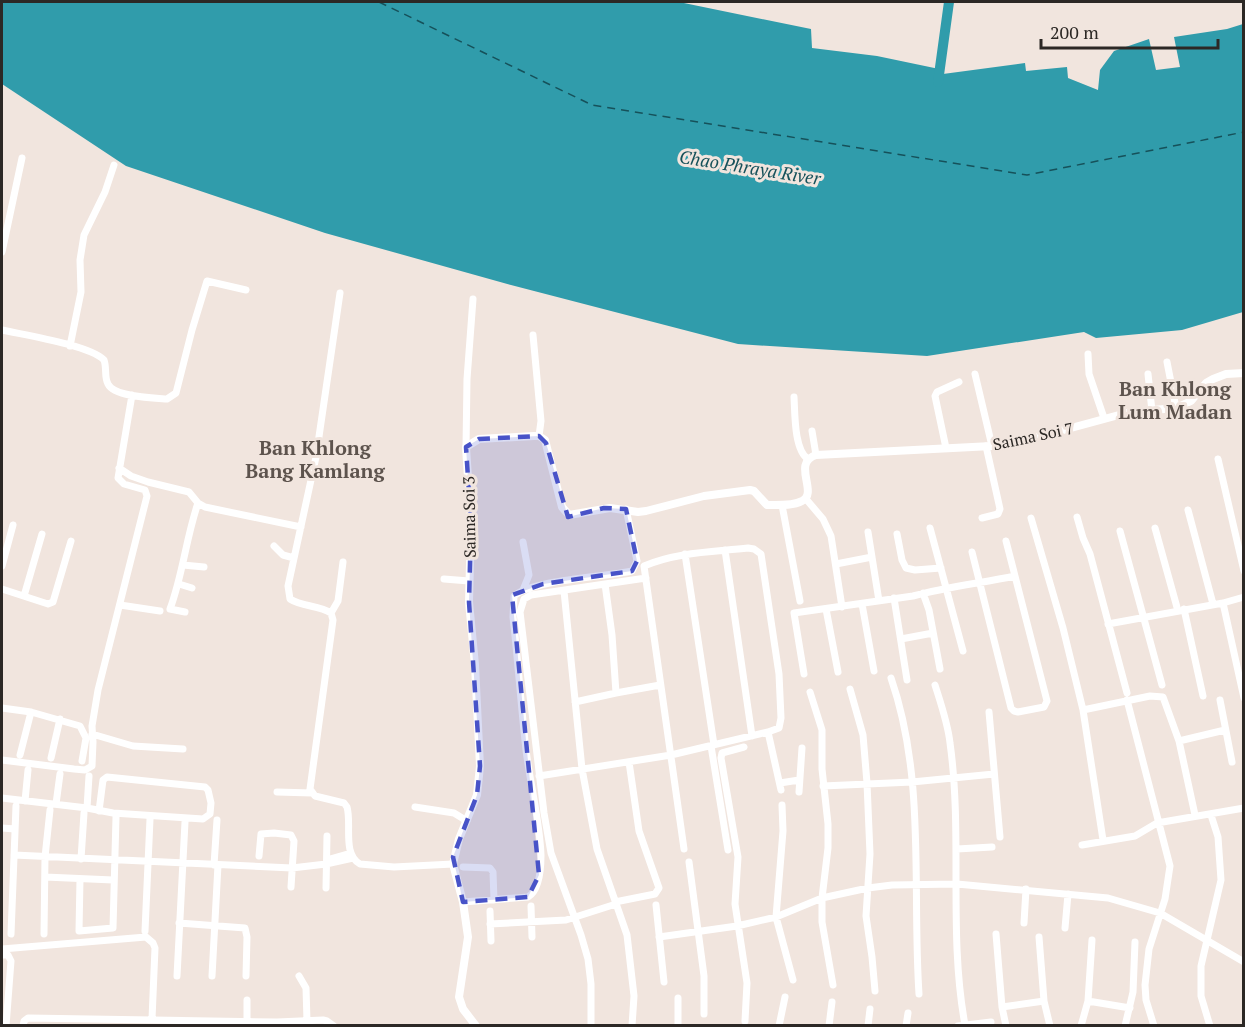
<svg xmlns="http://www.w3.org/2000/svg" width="1245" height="1027" viewBox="0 0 1245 1027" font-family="'PT Serif',serif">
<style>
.water{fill:#309cab}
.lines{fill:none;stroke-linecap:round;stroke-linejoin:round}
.river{stroke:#309cab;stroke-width:10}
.ferry{stroke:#16515a;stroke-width:1.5;stroke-dasharray:8 6;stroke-linecap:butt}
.minor{stroke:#fff;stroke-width:7}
.tertiary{stroke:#fff;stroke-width:8}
.marked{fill:#4853c8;fill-opacity:0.2;stroke:#4853c8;stroke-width:4.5;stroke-dasharray:12 8;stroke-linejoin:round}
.labels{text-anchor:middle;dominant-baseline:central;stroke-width:6;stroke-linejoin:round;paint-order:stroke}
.street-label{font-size:16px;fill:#2c2825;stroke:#f1e5de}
.water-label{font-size:18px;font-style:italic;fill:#16515a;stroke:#f1e5de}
.quarter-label{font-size:20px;font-weight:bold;fill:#5d534d;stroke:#f1e5de}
</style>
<rect width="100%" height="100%" fill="#f1e5de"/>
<path class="water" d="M2,2H679L811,29L812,48L877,56L944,70L943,74L1025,63L1026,71L1067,67L1068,78L1098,90L1100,70L1114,51L1149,39L1156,70L1180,67L1174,37L1227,29L1243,24V312L1182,330L1096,338L1084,332L927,356L738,344L511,285L325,233L126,166L2,84Z"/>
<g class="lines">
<path class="river" d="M938,82L949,2"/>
<path class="ferry" d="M379,2L592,105L1027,175L1244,132"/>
<path class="minor" d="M2,252L22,158
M340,293L316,457L288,586L290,599C302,607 319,605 331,613L333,620L310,789L315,796L344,803L347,807C352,824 342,854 360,864L394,867L453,864
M2,330C24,335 89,345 104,360C107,368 104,377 108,384C114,397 153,398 167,399L176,393L192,330L207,281L246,290
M533,335L541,421L539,436
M70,346L81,292L80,260L84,235L105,192L114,165
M1088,354L1089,374L1104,418
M1167,362L1176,408
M975,374L992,446
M1148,374L1152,411
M794,397C795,413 794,450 808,459
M812,431L816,455
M466,447L467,379L473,299
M946,448L935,396L937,392L959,382
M1218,459L1244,571
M119,468L131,476L148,482L189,492L198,503L205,507L301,527
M806,499L823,519L831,536L842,607
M782,505L800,601
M1188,510L1213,604
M1077,517L1083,538L1090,554L1127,693
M982,518L998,514L1000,509L986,446
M1031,518L1063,628L1083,710L1103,840
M930,528L963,651
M1155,528L1178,611
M1120,531L1162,685
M868,532L879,601
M897,534L902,560L906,568L915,570L941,568
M1006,541L1015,576
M523,542L529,575L523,590
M274,546L283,555L294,558
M725,550L752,736
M685,554L714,745
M836,564L872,557
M183,565L204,567
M2,566L13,525
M444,579L469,581
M179,584L192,588
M605,584L646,578
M2,589L48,604L53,602L71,541
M564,591L582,769L597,849L627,935L634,996L632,1026
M923,593L929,610L940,669
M24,596L42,534
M894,598L907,680
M1223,603L1244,698
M862,604L874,671
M120,605L160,611
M826,609L838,672
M1184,609L1203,696
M185,612L170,609C183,574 186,538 198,503
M331,613L338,601L343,562
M1108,624L1223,603L1244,597
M901,639L933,633
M804,674L794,613L913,596C946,587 981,583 1015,576L1047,701L1044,707L1018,712L1014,711L1011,708L972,552
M891,678C926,779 912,889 919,994
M935,685C941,704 948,724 950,743C963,836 948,933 965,1025
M850,689L863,735L867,783L870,854L866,916L872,957L875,991
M810,692L822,730V769L828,824V848L822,898V922L833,985
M616,693L660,685
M1127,700L1170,866L1165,899L1149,949L1145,985L1146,1000L1154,1026
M1220,700L1232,762
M575,702L616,693L612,635L605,584L531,595L524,599L520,612L544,813L551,853L581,935L588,959L591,984V1026
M2,708L31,712L80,726L86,738L82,761
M1083,710L1150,696L1163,697L1179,741L1195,815
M989,712L1000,837
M92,734L133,746L183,749
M1179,741L1225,730
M711,746L728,850
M744,747L722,753L721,758L738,857L735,904L747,983L745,1021
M20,755L31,712
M51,758L60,719
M2,760L74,769L85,770L92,766L93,742L92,726L98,690L147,496L145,490L124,484L118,478L132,395
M539,776L671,755L768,732L781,790
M780,783L799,780
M823,786L912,782L994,774
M277,792L312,793
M799,792L802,748
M2,798L87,808L89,776
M25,801L28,770
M56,804L60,774
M782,805L783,831L776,917L793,980
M415,807L454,813L467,821
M87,808L113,813L203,819L210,814L211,803L208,790L205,787L107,777L103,780L99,811
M2,828L15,829
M1082,845L1135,836L1157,823L1244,808
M684,849L644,566C677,552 713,552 748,548L754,549L761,554L779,674L781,718L779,728L768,732
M957,849L992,847
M14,855L292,868L326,864L353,858
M259,856L261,834L274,833L291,835L294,841L291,887
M81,859L84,813
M330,859L351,853
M689,862L704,976V1014
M214,865L217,820
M463,867L490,868L493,872L494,900
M45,877L113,880
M80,879L79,931L113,928L116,817
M326,888L327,836
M463,902L528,897C540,890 541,867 541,855C540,823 530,783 526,750C521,706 518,661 513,617L514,596C532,580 604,577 632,571L637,561L626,509
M615,902L655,894L659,888L639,831L629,762
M656,905L664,982
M531,906L532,937
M490,911L491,941
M179,923L245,928L247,937L246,976
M1024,923L1026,889
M490,924L566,920L616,904
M1065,928L1068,894
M145,931L150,819
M11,934L16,806
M44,934L45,857L50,810
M996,934L1002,1007L1006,1026
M659,937L737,926L776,917L822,898L868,888L892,885L957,884L1108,898L1160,913L1244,962
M1039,937L1044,1001L1050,1026
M2,949L146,937L153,943L155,948L152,1019
M2,955H8L11,961L6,1026
M177,976L185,822
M212,976L218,865
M299,976L306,988L307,1021
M1088,1001L1130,1008
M1002,1007L1044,1001
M247,1021V1000
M23,1026L24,1021L28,1018L277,1022L323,1020L327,1021L334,1026
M678,1026V998
M779,1026L785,997
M829,1026L832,1002
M868,1026L870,1009
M906,1026L908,1013
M958,1026L991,1022
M1081,1026L1088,1001L1092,940
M1125,1026L1133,992L1135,942
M1210,1026L1201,996V966L1221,880L1218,837L1211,815"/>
<path class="tertiary" d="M476,1026L463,1009L459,997L468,937L463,902L453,864L459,839L477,795L480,766L475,665L469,602L471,525L466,447L479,439L534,436H539L545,440L562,507L569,515L610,508L638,512L646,511L704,496L750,490L754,491L767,505C778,505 793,506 802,501C819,493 791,463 816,455L992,446L1023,441L1130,412L1176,408L1191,401L1206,383L1213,379L1226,374L1244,373"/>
</g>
<path class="marked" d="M539,436L546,443L568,517L604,508L626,509L637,561L632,571L543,584L512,595L539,875L528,897L463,902L453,857L477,795L480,766L469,602L471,525L466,447L479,439Z"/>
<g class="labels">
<g class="street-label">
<text transform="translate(1033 436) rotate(-12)">Saima Soi 7</text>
<text transform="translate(469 517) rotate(-91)">Saima Soi 3</text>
</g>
<g class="water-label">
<text transform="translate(750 167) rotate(9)">Chao Phraya River</text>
</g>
<g class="quarter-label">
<text x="1175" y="388">Ban Khlong<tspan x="1175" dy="23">Lum Madan</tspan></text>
<text x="315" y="447">Ban Khlong<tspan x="315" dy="23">Bang Kamlang</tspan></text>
</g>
</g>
<rect width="1245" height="1027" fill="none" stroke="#2c2825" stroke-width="6"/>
<path d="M1041 39v9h177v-9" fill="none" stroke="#2c2825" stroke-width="3"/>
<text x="1050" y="39" font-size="18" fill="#2c2825" stroke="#f1e5de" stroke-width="4.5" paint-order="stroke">200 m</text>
</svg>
